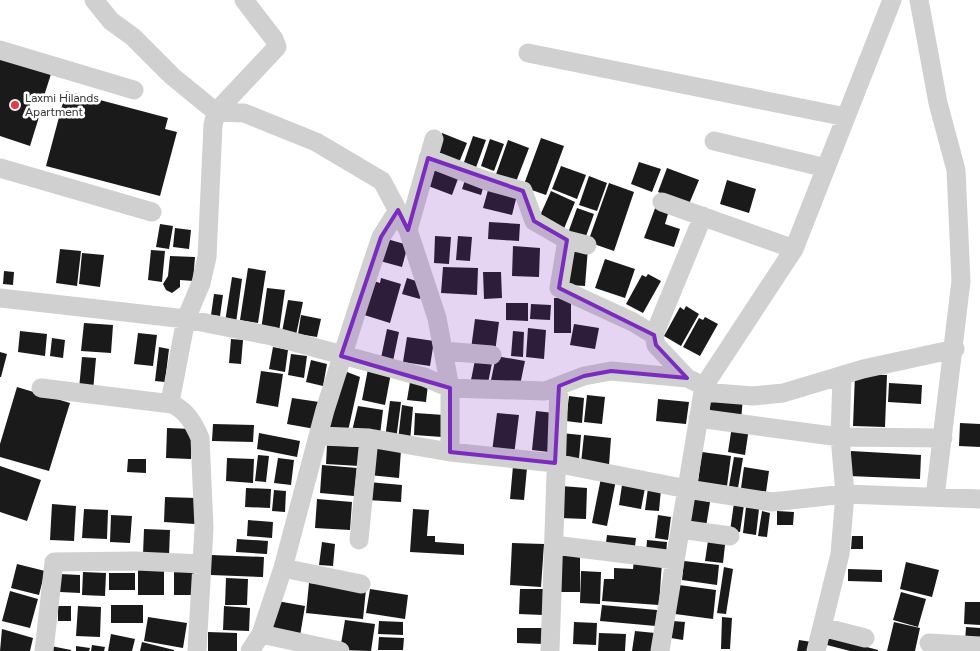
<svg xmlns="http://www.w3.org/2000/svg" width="980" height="651" viewBox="0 0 980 651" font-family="Figtree,sans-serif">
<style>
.building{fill:#1a1a1a}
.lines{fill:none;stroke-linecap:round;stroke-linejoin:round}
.minor{stroke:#d0d0d0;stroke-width:19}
.marked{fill:#7b2cbf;fill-opacity:0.2;stroke:#7b2cbf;stroke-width:4;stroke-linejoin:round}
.poi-dot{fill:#e63946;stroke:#fff;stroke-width:2}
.labels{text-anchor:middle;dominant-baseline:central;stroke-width:5;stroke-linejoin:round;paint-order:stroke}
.poi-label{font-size:12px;fill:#333;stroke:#fff;text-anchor:start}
</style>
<rect width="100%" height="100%" fill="#fff"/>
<path class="building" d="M0,58L51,74L44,96L34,93L27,114L39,117L30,146L0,136Z
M66,91L168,118L165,129L177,132L160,196L46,166Z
M442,133L467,143L458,165L433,155Z
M473,136L486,140L474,173L462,168Z
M541,138L564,146L546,195L523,187Z
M490,139L504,144L494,171L481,166Z
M508,140L529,148L514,187L494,180Z
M639,162L661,169L652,192L631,184Z
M431,165L459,176L452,195L423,184Z
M561,166L586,175L577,199L552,189Z
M667,168L699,180L689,204L658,192Z
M589,176L607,183L597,211L579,205Z
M465,180L484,185L481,195L462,189Z
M727,180L756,189L749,213L720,204Z
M490,183L518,191L512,215L483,208Z
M609,183L634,192L614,251L588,242Z
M551,191L575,202L563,231L538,220Z
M657,203L670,207L665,224L680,229L674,247L644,238Z
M577,208L594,214L585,239L568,233Z
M489,222L520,224L519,241L488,239Z
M160,224L173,226L169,249L156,247Z
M175,228L191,230L189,249L173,247Z
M435,236L451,237L449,264L434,263Z
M458,236L472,237L470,261L456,260Z
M387,239L408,245L402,267L380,261Z
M513,246L540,248L539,277L512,276Z
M571,247L588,248L585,286L569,285Z
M60,249L81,251L77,286L56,283Z
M151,250L165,251L162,282L148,280Z
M82,253L104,255L100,287L79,284Z
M170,256L195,257L193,281L180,280V287L172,293L166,290L163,284L168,276Z
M605,259L635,269L625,298L595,288Z
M443,267L478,268L477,295L441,293Z
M248,268L266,271L258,323L240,320Z
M4,271L14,272L13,285L3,284Z
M483,272H501L502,298L484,299Z
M648,274L661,281L643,313L626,304L642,275L646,277Z
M232,277L242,279L236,323L225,322Z
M381,278L401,284L390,323L361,314L371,280L380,283Z
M407,278L425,284L420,299L402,294Z
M267,288L285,290L279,332L261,330Z
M214,294L223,295L220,316L211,315Z
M554,298H571V333H554Z
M288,300L303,302L296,335L282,332Z
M506,303H528V321L506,320Z
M531,304L551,305L550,320L530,319Z
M686,306L699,314L681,346L664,336L680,307L684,310Z
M301,315L321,319L317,337L298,334Z
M705,317L718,324L700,356L683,347L699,318L703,320Z
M475,319L499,322L495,352L471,349Z
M84,323L113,325L111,353L81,351Z
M574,324L599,328L595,349L570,345Z
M528,328L546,330L544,359L526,357Z
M387,329L399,332L393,361L381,358Z
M20,331L47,334L45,356L18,352Z
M513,331L524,332L523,357L511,356Z
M138,333L157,335L153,366L134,364Z
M407,337L434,341L430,366L403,362Z
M52,338L65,340L63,358L50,356Z
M231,339L243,340L241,364L229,363Z
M159,347L169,349L165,382L155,381Z
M273,347L288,350L285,372L269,369Z
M0,352L7,354L1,377H0Z
M291,354L307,356L304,378L288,375Z
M476,355L493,358L487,388L470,385Z
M496,356L525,361L519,390L490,385Z
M82,357L96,358L93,391L79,389Z
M311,360L327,364L323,386L306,382Z
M368,369L391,373L385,405L362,400Z
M342,370L360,377L348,431L327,430Z
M261,371L283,374L278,407L256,403Z
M855,374L887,375L885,427L853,426Z
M410,382L428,384L426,402L407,400Z
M889,383L922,385L921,404L888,402Z
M17,387L70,403L49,471L0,457V444Z
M711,394L743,397L741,421L709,418Z
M587,395L605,397L602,424L584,422Z
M569,396L584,398L582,423L566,421Z
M292,398L319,402L315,429L287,424Z
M658,399L689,402L686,424L656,421Z
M390,401L401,402L396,440L385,438Z
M402,405L413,407L410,441L398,440Z
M358,406L383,410L380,435L352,431Z
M536,411L554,413L549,452L532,450Z
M415,413L444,415L442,437L414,435Z
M497,413L519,415L514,455L492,452Z
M960,423L980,424V447L959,446Z
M213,424L254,425L253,442L212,441Z
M732,426L749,428L745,455L728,452Z
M167,428L192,429L191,459L166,458Z
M259,433L300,441L297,457L257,449Z
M561,433L581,435L579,459L559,457Z
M584,435L611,438L609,465L581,463Z
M327,445L360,447L359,466L326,464Z
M371,448L401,450L399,478L369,475Z
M851,451L921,455L920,479L849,476Z
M702,452L731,456L727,486L698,482Z
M258,455L269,456L266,482L255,481Z
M734,457L743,458L738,488L729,486Z
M227,458L254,459L253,483L226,481Z
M278,458L294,460L291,485L274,483Z
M128,459H146V473L127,472Z
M322,465L357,468L354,496L320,493Z
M0,466L41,480L27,521L0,512Z
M513,466L527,468L524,500L510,499Z
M744,467L769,471L765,499L740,495Z
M601,478L616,480L607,526L592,523Z
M368,482L402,485L401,502L367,500Z
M622,485L645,488L641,509L619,505Z
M561,486L587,488L586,519L560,518Z
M246,488L271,489L270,508L245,507Z
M648,488L661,489L659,511L645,510Z
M274,490L286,491L285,512L272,511Z
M165,497L196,498L195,524L164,522Z
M317,499L352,502L350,530L315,528Z
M694,499L710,502L706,527L690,524Z
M734,503L744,505L740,532L730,531Z
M52,504L76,506L74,541L50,540Z
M746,507L759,509L756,535L743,533Z
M84,509L108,510L107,539L82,538Z
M413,509L429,510L427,536H435V542L464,544V555L410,552Z
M762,511L770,513L767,537L758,536Z
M777,511L794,512L793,525H777Z
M111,515L132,516L130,543L110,542Z
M658,515L671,517L668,540L655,538Z
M248,520L273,522L272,538L247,536Z
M144,529L170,530L169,555L143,554Z
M709,534L726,536L723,563L705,561Z
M607,535L636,538L634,554L605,550Z
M852,536H863V549H851Z
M237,539L268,541L267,554L236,552Z
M647,540L667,542L666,555L646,553Z
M322,542L335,544L333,566L319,565Z
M512,543L544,544L541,587L510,585Z
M556,552H580V592H556Z
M211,555L264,557L263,577L211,575Z
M634,560L662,562L659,605L602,601L604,579H614V568L633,569Z
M684,561L719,565L717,585L682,580Z
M906,562L939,570L932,597L900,589Z
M17,564L45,571L39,595L11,588Z
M174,567H194V595H174Z
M724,567L733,569L726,614L717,613Z
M848,569L882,570V582L848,581Z
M138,570H164V595H138Z
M581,571L601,572L600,604L580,603Z
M83,572L106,573L105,596L82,595Z
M109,573H135V590H109Z
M60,574L80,575V593L60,592Z
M226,578L248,579L247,605H225Z
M309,583L366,589L363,619L306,613Z
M679,585L716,590L713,619L675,614Z
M370,589L408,595L405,619L366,613Z
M520,589H544L543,615L519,614Z
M10,591L38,599L30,628L2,621Z
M901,592L926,599L918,627L893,620Z
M277,601L305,606L300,636L272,631Z
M965,602H980V625L964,624Z
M111,605H143V623H111Z
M602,605L657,610L656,626L600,621Z
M58,606H71V621H58Z
M78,606L101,607L100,637L76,636Z
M224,606L250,608L249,631L223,630Z
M148,617L187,623L183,648L144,641Z
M722,617L732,618L730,649H721Z
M345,620L375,624L371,651L340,650Z
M379,621L403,622V635L378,634Z
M673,621L685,622L683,640L671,638Z
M574,622L597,623L596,645L573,644Z
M894,622L920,628L915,651H887Z
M966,627L980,628V643L965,642Z
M517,628H544V644L517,643Z
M2,629L33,638L30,651H0Z
M635,631L655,633L652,651H632Z
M208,632L237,633V651H208Z
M599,633L626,634L625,651H598Z
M111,634L135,639L132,651H108Z
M379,637L404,638L403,650H378Z
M829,637L878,650V651H850L827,645Z
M799,640L812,642L810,651H797Z
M142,642L174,650V651H140Z
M92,645L105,647L104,651H91Z
M51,646L71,650V651H50Z
M76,646L90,648L89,651H76Z"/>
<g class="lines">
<path class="minor" d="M94,0L111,21L133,37L172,76L216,112L244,113L316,142L382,181L408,230L437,318L450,388V452
M919,0L938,103L956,170L961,281L935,497
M0,50L134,90
M528,53L846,117
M714,141L826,168
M428,158L487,181L523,191L534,221L567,240L587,245
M0,168L152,212
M662,202L794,249
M408,230L434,139
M567,240L559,288L633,322L654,335
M0,298L186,319L272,336L424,377L450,388L545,391L584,376L611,371L687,378L704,386
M443,351L492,355
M842,377L840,437L943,438
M687,378L656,345L654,335L703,216
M41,388L172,404
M703,392L753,396L783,393L863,369L955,349
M698,418L840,437L845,494L840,554L816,651
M320,436L369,438L450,452L555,463L687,489L772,502L845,494L980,499
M680,529L730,536
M359,540L369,438
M554,545L675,560
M283,568L361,584
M822,627L865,638
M261,634L340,651
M929,643L980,646
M44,651L54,562L136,561L202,564
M197,651L204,528L200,438C194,424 187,411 172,404L171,397L186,319L201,283L207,257L213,125L216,112L277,47L274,39L244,0
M250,651L261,634L283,568L325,410L366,282L381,237L398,210
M550,651L559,386
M660,651L704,386L794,249L892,0"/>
</g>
<path class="marked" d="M428,158L523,191L534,221L567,240L559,288L654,335L656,345L687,378L611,371L584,376L559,386L555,463L450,452V388L341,356L381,237L398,210L408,230Z"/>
<circle class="poi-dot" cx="15" cy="105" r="5"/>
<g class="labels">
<g class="poi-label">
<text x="25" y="98">Laxmi Hilands<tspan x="25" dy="14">Apartment</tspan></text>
</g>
</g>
</svg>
